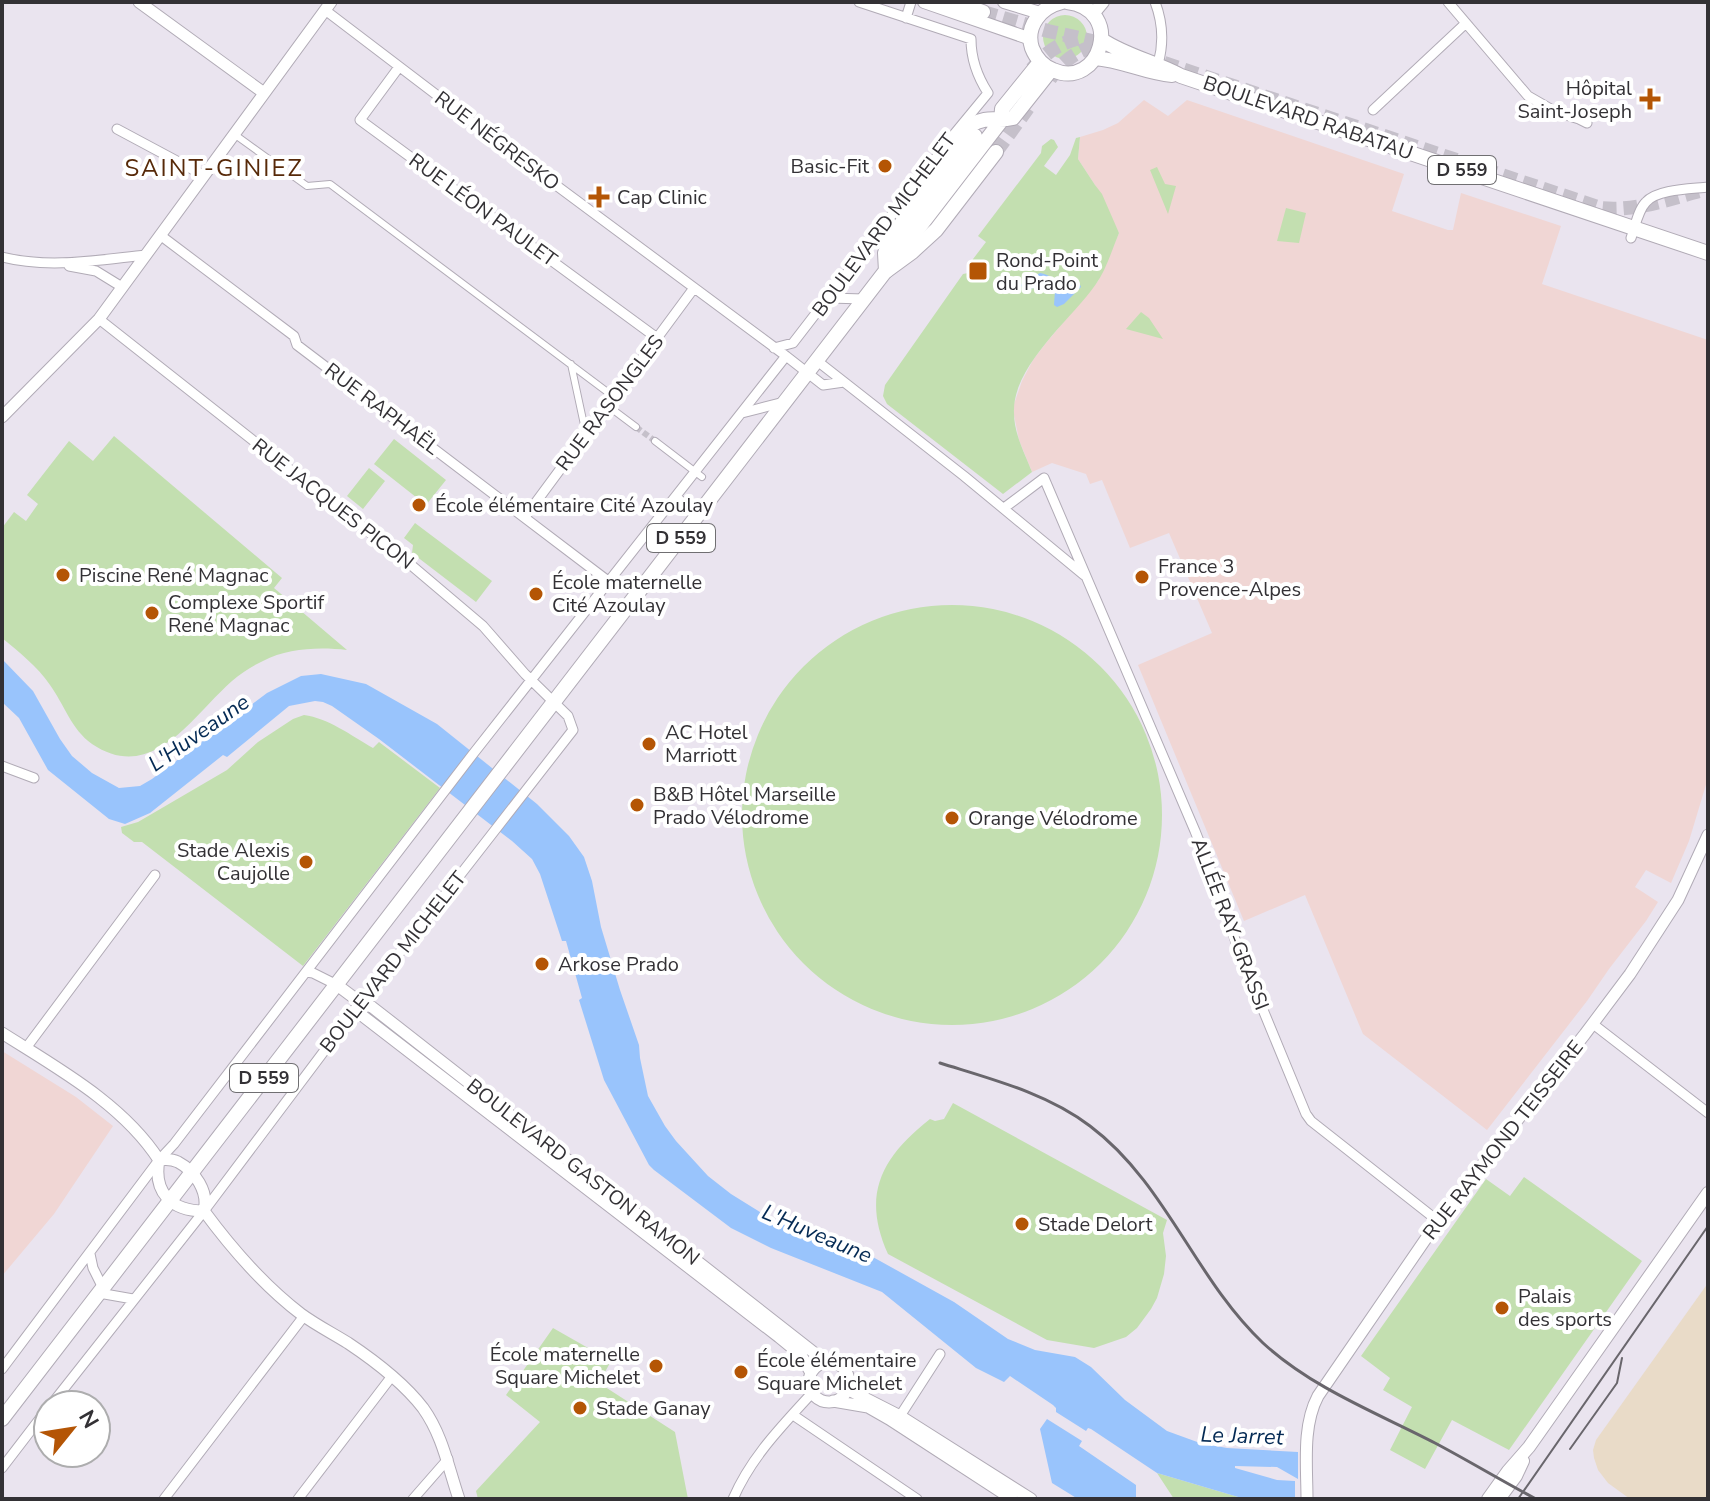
<svg xmlns="http://www.w3.org/2000/svg" width="1710" height="1501" viewBox="0 0 1710 1501" font-family="'Nunito Sans',sans-serif">
<style>
.commercial{fill:#f0d6d4}
.industrial{fill:#e9dbc8}
.green{fill:#c3dfb0}
.water{fill:#99c4fc}
.lines{fill:none;stroke-linecap:round;stroke-linejoin:round}
.pedestrian-tunnel{stroke:#c5c0ca;stroke-width:6;stroke-dasharray:6 3;stroke-linecap:butt}
.trunk-tunnel{stroke:#c5c0ca;stroke-width:14;stroke-dasharray:14 7;stroke-linecap:butt}
.pedestrian-casing{stroke:#b1abb6;stroke-width:8}
.minor-casing{stroke:#b1abb6;stroke-width:11}
.tertiary-casing{stroke:#b1abb6;stroke-width:13}
.secondary-casing{stroke:#b1abb6;stroke-width:14}
.primary-casing{stroke:#b1abb6;stroke-width:16}
.trunk-casing{stroke:#b1abb6;stroke-width:16}
.pedestrian{stroke:#fff;stroke-width:6}
.minor{stroke:#fff;stroke-width:9}
.tertiary{stroke:#fff;stroke-width:11}
.secondary{stroke:#fff;stroke-width:12}
.primary{stroke:#fff;stroke-width:14}
.trunk{stroke:#fff;stroke-width:14}
.tram{stroke:#69666c;stroke-width:2}
.rail{stroke:#69666c;stroke-width:3}
.poi-dot{fill:#b45505;stroke:#fff;stroke-width:3}
.labels{text-anchor:middle;dominant-baseline:central;stroke-width:8;stroke-linejoin:round;paint-order:stroke}
.shield{fill:#fff;stroke:#706f72;stroke-width:2}
.shield-label{font-size:18px;font-weight:bold;fill:#333135}
.poi-label{font-size:20px;fill:#333135;stroke:#fff;text-anchor:start}
.street-label{font-size:20px;fill:#333135;stroke:#fff}
.water-label{font-size:22px;font-style:italic;fill:#042a54;stroke:#fff}
.quarter-label{font-size:24px;letter-spacing:2px;fill:#572909;stroke:#fff}
</style>
<rect width="100%" height="100%" fill="#eae4ef"/>
<path class="commercial" d="M1144,100L1168,116L1187,100L1404,174L1392,211L1448,230H1453L1461,193L1561,226L1542,284L1708,340V778L1689,841L1671,883L1646,870L1635,887L1658,902L1646,921L1609,969L1587,1001L1487,1130L1363,1034L1305,895L1244,921L1138,665L1212,633L1169,533L1130,548L1102,480L1090,484L1086,474L1052,463L1032,472L1019,440L1014,415V404L1022,381L1033,360L1046,343L1098,281L1119,233L1095,185L1078,159L1080,137L1103,130L1118,123Z
M2,1051L76,1097L113,1126L54,1214L2,1276Z"/>
<path class="industrial" d="M1708,1283V1499H1630L1608,1483L1598,1470L1594,1458L1593,1450L1596,1440Z"/>
<path class="green" d="M1043 37a22 22 0 1 1 44 0a22 22 0 1 1-44 0Z
M1080,137L1078,159L1095,185L1102,194L1119,233C1112,250 1106,270 1096,284C1071,320 1012,366 1014,413C1014,434 1025,454 1032,472L1003,494L887,404L883,396L885,385L963,274L973,272L970,263L986,242L978,236L1041,153L1042,146L1051,139L1054,140L1058,147L1044,166L1056,175L1070,155L1076,138Z
M1157,167L1165,184L1176,186L1168,214L1150,170Z
M1286,208L1306,213L1299,243L1277,241Z
M1141,312L1149,318L1163,339L1126,329Z
M114,436L282,578L274,588L347,650C319,647 288,648 263,661C252,666 241,673 232,681C193,715 153,785 92,744C71,729 64,704 50,685C37,666 19,652 2,638V528L14,512L26,521L38,504L27,495L69,441L93,461Z
M394,439L446,480L426,505L374,464Z
M369,468L385,481L363,509L347,496Z
M415,523L492,581L476,602L412,553L413,545L404,538Z
M742 815a210 210 0 1 1 420 0a210 210 0 1 1-420 0Z
M304,715C328,718 352,736 373,748L379,742L440,788L303,966L142,842H134L122,833L121,827L138,822L227,770L258,742L293,719Z
M953,1103L1167,1220L1163,1233L1166,1256L1164,1274L1157,1298L1151,1309L1137,1328L1126,1337L1094,1348L1047,1340L888,1254C861,1194 882,1157 930,1119L935,1121L944,1119Z
M1524,1177L1642,1261L1509,1450L1452,1420L1425,1469L1390,1450L1412,1407L1383,1390L1390,1378L1361,1356L1486,1179L1510,1196Z
M553,1328L611,1361L599,1383L675,1432L688,1499H478L476,1491L540,1422L506,1395Z
M1157,1473L1245,1499H1174Z"/>
<path class="water" d="M1040,273C1054,275 1055,286 1071,277L1078,280L1081,287L1064,304L1057,307L1054,305L1055,291L1053,284L1042,282L1034,288L1026,290L1021,286L1022,283Z
M2,659L33,691L60,739L72,756L92,773L119,788L140,786L152,779L267,693L301,676L321,674L366,684L437,724L537,804L569,836L584,857L592,881L601,927L620,990L639,1045L640,1058L648,1096L665,1126L676,1141L708,1176L731,1194L768,1217L862,1251L954,1302L1008,1339L1035,1350L1075,1357L1091,1367L1125,1400L1167,1431L1200,1443L1227,1448L1298,1452V1479L1277,1467L1235,1466V1468L1277,1480L1295,1481V1499H1245L1157,1473L1091,1429L1088,1428L1086,1431L1056,1412V1408L1053,1405L1010,1376L1004,1382L976,1368L882,1292L771,1248L731,1228L654,1170L649,1165L604,1080L579,1000L582,998L566,941H562L540,874L532,859L512,841L379,739L332,706L323,702L315,701L289,706L227,757L223,755L150,813L125,824L109,819L48,770L19,718L2,702Z
M1047,1419L1082,1441L1079,1446L1136,1485V1499H1078L1052,1483L1040,1429Z"/>
<g class="lines">
<path class="pedestrian-tunnel" d="M270,160L289,173
M636,427L655,441"/>
<path class="trunk-tunnel" d="M983,12L1048,31L1110,45
M1164,63L1601,208C1637,212 1674,197 1708,189
M1032,69C1045,53 1059,43 1080,38
M1050,79C1063,61 1078,49 1100,45
M996,152L1028,108"/>
<g class="pedestrian-casing">
<path id="pedestrian" d="M234,134L270,160
M289,173L307,186L330,184L614,397
M571,364L586,434
M608,406L636,427
M655,441L702,477"/>
</g>
<g class="minor-casing">
<path id="minor" d="M1155,2C1163,23 1164,43 1158,64
M1448,2L1528,96L1554,111L1579,119L1587,123
M325,10L514,154L786,356L823,385L844,382
M906,18L911,2
M399,67L360,120L657,338
M1373,110L1466,23
M117,129L203,175
M160,235L294,336L297,345L608,581
M1631,238C1635,227 1638,210 1646,202C1657,189 1692,189 1708,187
M2,257C49,269 98,260 146,255
M69,266L96,271L122,287
M829,298L864,299
M774,348L793,343L955,133L988,93C977,76 971,59 971,39L859,2
M816,360L964,476L1084,575
M742,413L784,402
M676,497L698,515
M1004,508L1044,478L1195,831L1216,884L1240,954L1306,1114L1311,1121L1438,1221
M525,517L694,288
M2,766L34,778
M306,972L313,973L337,985
M1593,1024L1708,1113
M26,1048L155,875
M90,1254L93,1268L103,1288
M99,1293L133,1299
M2,1369L159,1160L174,1144L473,754L786,356
M51,1405L204,1211L355,1010L573,730L568,716L525,674L483,626L411,565L99,319
M793,1415L917,1499
M895,1417L900,1416L940,1354
M2,1468L48,1408
M164,1499L304,1316
M298,1499L392,1376
M413,1499L448,1459
M733,1499C751,1457 782,1426 812,1393"/>
</g>
<g class="tertiary-casing">
<path id="tertiary" d="M139,2L264,93
M2,417L99,319L331,2
M337,985L361,1003L372,1007L826,1362
M355,1010L779,1337L801,1355L811,1373
M2,1033C57,1068 123,1104 159,1160C153,1192 171,1211 204,1211
M159,1160C165,1159 172,1159 178,1162C195,1171 209,1192 204,1211C232,1249 263,1285 301,1314C316,1325 332,1333 348,1343C375,1361 403,1382 423,1408C443,1436 448,1467 459,1499
M809 1382a20 20 0 1 1 40 0a20 20 0 1 1-40 0Z
M847,1389L900,1416L1031,1499
M833,1401L868,1407L889,1419L1012,1499
M1307,1499C1307,1466 1302,1426 1318,1396L1438,1221L1585,1034L1630,974L1678,900L1708,835"/>
</g>
<g class="secondary-casing">
<path id="secondary" d="M924,2L1031,39
M1004,2L1040,13
M1093,14L1103,2
M1488,1499L1508,1471L1529,1447L1708,1193
M1499,1499L1516,1476L1523,1461"/>
</g>
<g class="primary-casing">
<path id="primary" d="M1062,2C1041,7 1025,26 1032,48C1036,58 1043,66 1053,70C1100,91 1126,9 1067,2
M1102,40C1126,56 1155,62 1181,76L1708,253
M1095,58C1122,60 1146,73 1172,75
M886,271L885,253L891,238L971,125C988,115 996,122 1013,118L1051,70
M2,1419L1001,121L1002,109L1040,62"/>
</g>
<g class="trunk-casing">
<path id="trunk" d="M954,2L983,12
M886,271L912,252L936,230L996,152
M886,271L897,242L975,136"/>
</g>
<use href="#pedestrian" class="pedestrian"/>
<use href="#minor" class="minor"/>
<use href="#tertiary" class="tertiary"/>
<use href="#secondary" class="secondary"/>
<use href="#primary" class="primary"/>
<use href="#trunk" class="trunk"/>
<path class="tram" d="M1570,1449L1617,1383L1622,1358
M1518,1499L1708,1226"/>
<path class="rail" d="M940,1063C991,1079 1047,1093 1090,1126C1166,1183 1195,1279 1263,1343C1312,1388 1377,1413 1435,1443C1469,1461 1502,1481 1536,1499"/>
</g>
<g class="poi-dot">
<path d="M1646 87h8v8h8v8h-8v8h-8v-8h-8v-8h8z"/>
<circle cx="885" cy="166" r="8"/>
<path d="M595 185h8v8h8v8h-8v8h-8v-8h-8v-8h8z"/>
<rect x="968" y="261" width="20" height="20" rx="4"/>
<circle cx="419" cy="505" r="8"/>
<circle cx="63" cy="575" r="8"/>
<circle cx="1142" cy="577" r="8"/>
<circle cx="536" cy="594" r="8"/>
<circle cx="152" cy="613" r="8"/>
<circle cx="649" cy="744" r="8"/>
<circle cx="637" cy="805" r="8"/>
<circle cx="952" cy="818" r="8"/>
<circle cx="306" cy="862" r="8"/>
<circle cx="542" cy="964" r="8"/>
<circle cx="1022" cy="1224" r="8"/>
<circle cx="1502" cy="1308" r="8"/>
<circle cx="656" cy="1366" r="8"/>
<circle cx="741" cy="1372" r="8"/>
<circle cx="580" cy="1408" r="8"/>
</g>
<g class="labels">
<g class="shield">
<rect x="1428" y="156" width="68" height="28" rx="6"/>
<rect x="647" y="524" width="68" height="28" rx="6"/>
<rect x="230" y="1064" width="68" height="28" rx="6"/>
</g>
<g class="shield-label">
<text x="1462" y="170">D 559</text>
<text x="681" y="538">D 559</text>
<text x="264" y="1078">D 559</text>
</g>
<g class="poi-label">
<text x="1632" y="88" text-anchor="end">Hôpital<tspan x="1632" dy="23">Saint-Joseph</tspan></text>
<text x="869" y="166" text-anchor="end">Basic-Fit</text>
<text x="617" y="197">Cap Clinic</text>
<text x="996" y="260">Rond-Point<tspan x="996" dy="23">du Prado</tspan></text>
<text x="435" y="505">École élémentaire Cité Azoulay</text>
<text x="1158" y="566">France 3<tspan x="1158" dy="23">Provence-Alpes</tspan></text>
<text x="79" y="575">Piscine René Magnac</text>
<text x="552" y="582">École maternelle<tspan x="552" dy="23">Cité Azoulay</tspan></text>
<text x="168" y="602">Complexe Sportif<tspan x="168" dy="23">René Magnac</tspan></text>
<text x="665" y="732">AC Hotel<tspan x="665" dy="23">Marriott</tspan></text>
<text x="653" y="794">B&amp;B Hôtel Marseille<tspan x="653" dy="23">Prado Vélodrome</tspan></text>
<text x="968" y="818">Orange Vélodrome</text>
<text x="290" y="850" text-anchor="end">Stade Alexis<tspan x="290" dy="23">Caujolle</tspan></text>
<text x="558" y="964">Arkose Prado</text>
<text x="1038" y="1224">Stade Delort</text>
<text x="1518" y="1296">Palais<tspan x="1518" dy="23">des sports</tspan></text>
<text x="640" y="1354" text-anchor="end">École maternelle<tspan x="640" dy="23">Square Michelet</tspan></text>
<text x="757" y="1360">École élémentaire<tspan x="757" dy="23">Square Michelet</tspan></text>
<text x="596" y="1408">Stade Ganay</text>
</g>
<g class="street-label">
<text transform="translate(1308 118) rotate(19)">BOULEVARD RABATAU</text>
<text transform="translate(497 141) rotate(37)">RUE NÉGRESKO</text>
<text transform="translate(483 210) rotate(36)">RUE LÉON PAULET</text>
<text transform="translate(884 225) rotate(-53)">BOULEVARD MICHELET</text>
<text transform="translate(610 403) rotate(-53)">RUE RASONGLES</text>
<text transform="translate(382 409) rotate(37)">RUE RAPHAËL</text>
<text transform="translate(333 504) rotate(38)">RUE JACQUES PICON</text>
<text transform="translate(1230 924) rotate(69)">ALLÉE RAY-GRASSI</text>
<text transform="translate(393 962) rotate(-52)">BOULEVARD MICHELET</text>
<text transform="translate(1503 1140) rotate(-52)">RUE RAYMOND TEISSEIRE</text>
<text transform="translate(583 1172) rotate(38)">BOULEVARD GASTON RAMON</text>
</g>
<g class="water-label">
<text transform="translate(199 733) rotate(-35)">L'Huveaune</text>
<text transform="translate(817 1234) rotate(23)">L'Huveaune</text>
<text transform="translate(1242 1436) rotate(2)">Le Jarret</text>
</g>
<g class="quarter-label">
<text x="214" y="168">SAINT-GINIEZ</text>
</g>
</g>
<rect width="1710" height="1501" fill="none" stroke="#333135" stroke-width="8"/>
<g transform="translate(72 1429) rotate(60)"><circle r="38" fill="#ffffff" stroke="#adadae" stroke-width="2"/>
<path d="M0-6L14 30L0 20L-14 30Z" fill="#b45505"/>
<text y="-12" font-size="22" font-weight="bold" text-anchor="middle" fill="#333135">N</text>
</g>
</svg>
